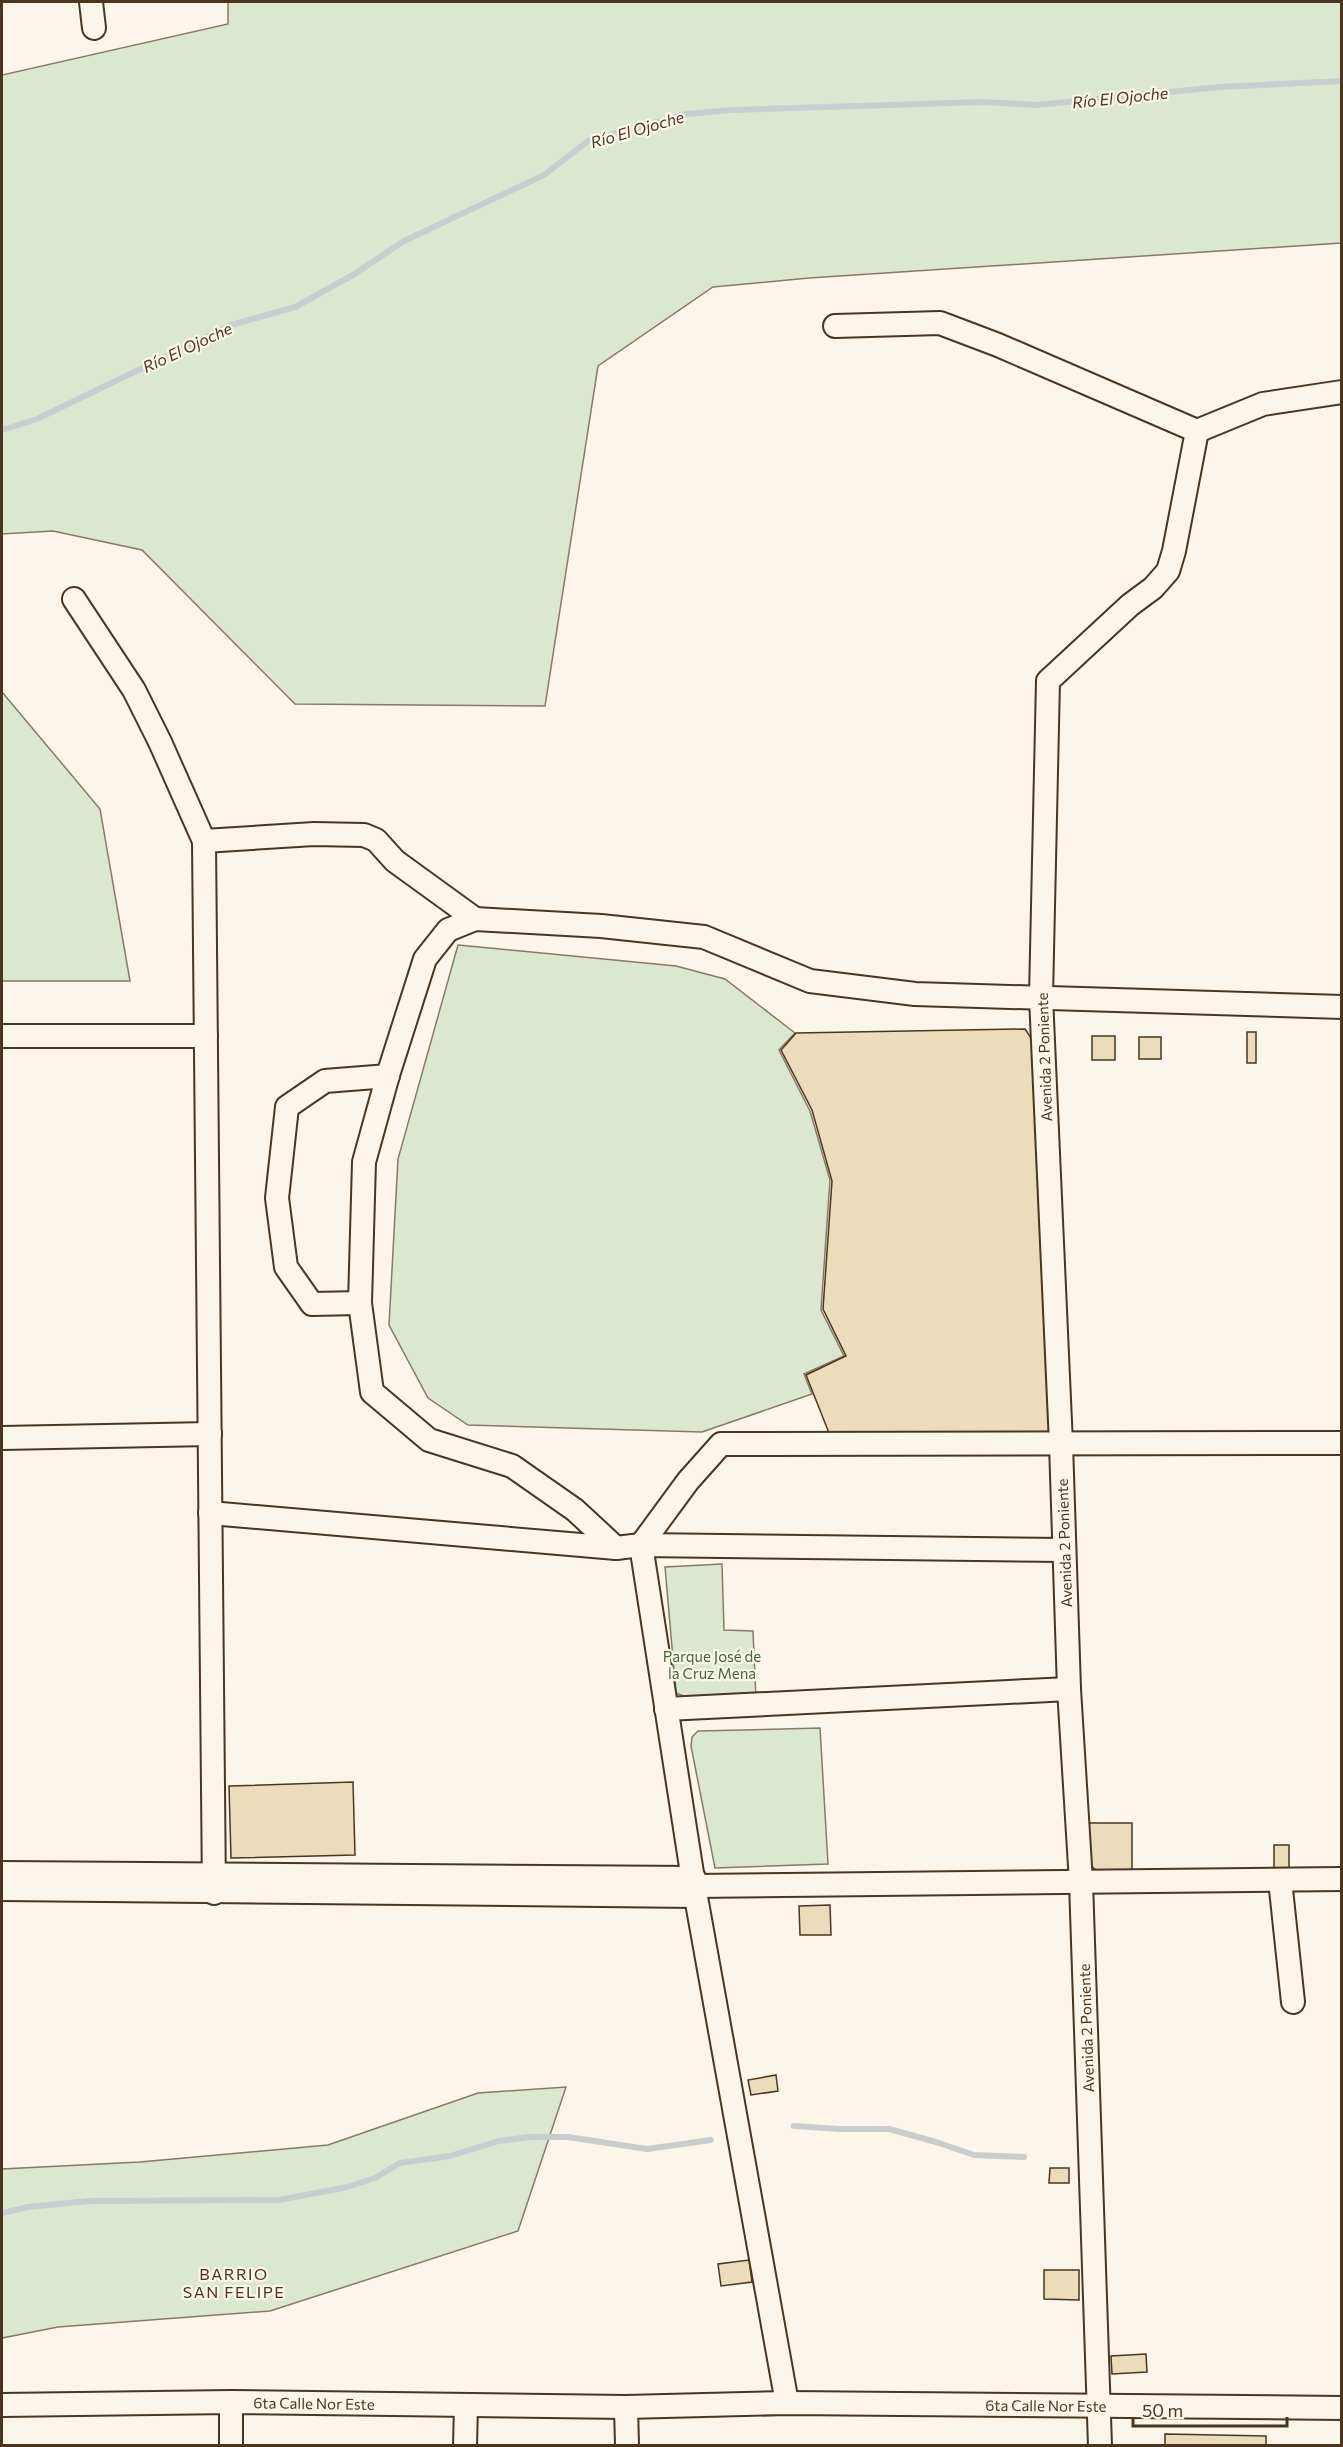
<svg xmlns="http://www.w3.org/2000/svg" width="1343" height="2447" viewBox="0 0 1343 2447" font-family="Commissioner,sans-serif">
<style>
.green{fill:#dce7d0;stroke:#887966;stroke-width:1.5}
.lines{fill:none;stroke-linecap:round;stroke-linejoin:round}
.stream{stroke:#c9cecd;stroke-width:6}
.building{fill:#ecdcbc;stroke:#4a3520;stroke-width:1.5}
.minor-casing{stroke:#4a3520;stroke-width:26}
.minor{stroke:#fbf6e9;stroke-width:22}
.labels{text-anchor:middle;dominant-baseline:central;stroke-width:4.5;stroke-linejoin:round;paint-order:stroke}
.street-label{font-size:15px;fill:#4a3520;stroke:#fbf6e9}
.park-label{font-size:15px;fill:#436837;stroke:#fbf6e9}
.water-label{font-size:16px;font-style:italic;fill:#4a3520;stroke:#fbf6e9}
.neighbourhood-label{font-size:16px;letter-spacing:1.5px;fill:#4a3520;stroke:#fbf6e9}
</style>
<rect width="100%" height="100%" fill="#fbf6e9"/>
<path class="green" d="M228,2H1341V243L809,278L713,287L598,366L545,706L295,704L142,550L53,531L2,534V75L228,24Z
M2,692L100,809L130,981H2Z
M458,945L676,966L725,979L795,1033L779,1050L810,1111L830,1180L821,1310L844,1356L804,1374L812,1394L702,1432L468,1425L428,1398L389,1325L398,1159Z
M722,1564L724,1630L753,1631L756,1699L698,1702L676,1693L665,1567Z
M820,1728L828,1864L715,1868L691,1746L692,1737L698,1731Z
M566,2087L518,2231L270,2311L58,2327L2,2338V2169L140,2162L328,2145L478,2093Z"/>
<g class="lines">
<path class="stream" d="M2,430L37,419L231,325L295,307L353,275L404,241L544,175L588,141L686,114L732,110L983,102L1036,105L1220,87L1342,81
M794,2126L839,2129H889L936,2142L974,2155L1024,2157
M2,2213L28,2207L89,2201L279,2200L347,2187L375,2178L400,2163L450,2156L499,2141L530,2137H568L647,2149L711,2140"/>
</g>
<path class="building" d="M1025,1029L1035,1044L1050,1432L1044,1438L833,1443L806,1375L846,1356L823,1309L832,1181L812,1110L781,1050L796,1033Z
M1247,1032H1256V1063H1247Z
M1092,1036H1115V1060H1092Z
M1139,1037H1161V1059H1139Z
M353,1782L355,1855L231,1858L229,1786Z
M1087,1823H1132V1872H1098L1087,1862Z
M1274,1845H1289V1869H1274Z
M830,1905L831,1935H800L799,1906Z
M776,2075L778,2091L751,2095L748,2080Z
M1050,2168H1069V2183H1049Z
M749,2260L752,2282L721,2286L718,2264Z
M1044,2270H1079V2300L1044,2299Z
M1146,2354L1147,2372L1112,2374L1111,2356Z
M1165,2434L1266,2436V2446H1165Z"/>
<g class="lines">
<g class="minor-casing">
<g id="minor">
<path d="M91,2L94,28"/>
<path d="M835,326L940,323L998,345L1197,431L1263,404L1342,392"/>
<path d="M74,599L134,690L160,742L204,841L214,1893"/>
<path d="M204,841L314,834L364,835L376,840L395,861L475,919"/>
<path d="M2,1036H206"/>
<path d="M360,1303L312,1304L286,1267L277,1198L287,1107L325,1081L388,1076"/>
<path d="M2,1438L210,1434"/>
<path d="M210,1513L616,1548L641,1545L1064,1550"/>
<path d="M616,1548L575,1510L512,1466L429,1440L372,1392L360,1303L364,1162L388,1075L425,959L448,930L475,919L601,926L704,937L810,981L915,994L1342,1007"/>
<path d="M666,1709L1069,1689"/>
<path d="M2,1873L694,1878"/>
<path d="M1280,1880L1293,2002"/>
<path d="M694,1886L1342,1879"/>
<path d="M2,1889L696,1896"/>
<path d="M231,2402V2446"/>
<path d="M787,2403L694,1886L641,1545L688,1481L721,1444L1342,1443"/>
<path id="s1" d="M2,2405L231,2402L626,2407L787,2403L1342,2408"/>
<path d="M626,2407L627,2446"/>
<path d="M465,2446L466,2405"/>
<path d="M1100,2446L1081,1882L1069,1689L1061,1444L1041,997L1048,681L1130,605L1153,588L1168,571L1174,551L1197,431"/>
</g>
</g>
<use href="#minor" class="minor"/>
</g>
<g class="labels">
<g class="street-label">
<text transform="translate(1044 1057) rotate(-92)">Avenida 2 Poniente</text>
<text transform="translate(1064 1543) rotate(-92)">Avenida 2 Poniente</text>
<text transform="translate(1086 2028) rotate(-92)">Avenida 2 Poniente</text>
<text stroke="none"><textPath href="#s1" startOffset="312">6ta Calle Nor Este</textPath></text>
<text stroke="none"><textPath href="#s1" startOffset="1044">6ta Calle Nor Este</textPath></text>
</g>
<g class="park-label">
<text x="712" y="1656">Parque José de<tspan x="712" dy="17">la Cruz Mena</tspan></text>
</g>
<g class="water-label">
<text transform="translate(1120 97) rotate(-6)">Río El Ojoche</text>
<text transform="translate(637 129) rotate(-16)">Río El Ojoche</text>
<text transform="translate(187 347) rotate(-25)">Río El Ojoche</text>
</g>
<g class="neighbourhood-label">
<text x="234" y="2273">BARRIO<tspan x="234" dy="18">SAN FELIPE</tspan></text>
</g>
</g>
<rect width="1343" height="2447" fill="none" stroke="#4a3520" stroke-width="6"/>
<path d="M1133 2417v9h154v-9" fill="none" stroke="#4a3520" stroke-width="3"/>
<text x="1142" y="2417" font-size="18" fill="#4a3520" stroke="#fbf6e9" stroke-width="4.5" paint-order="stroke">50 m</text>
</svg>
